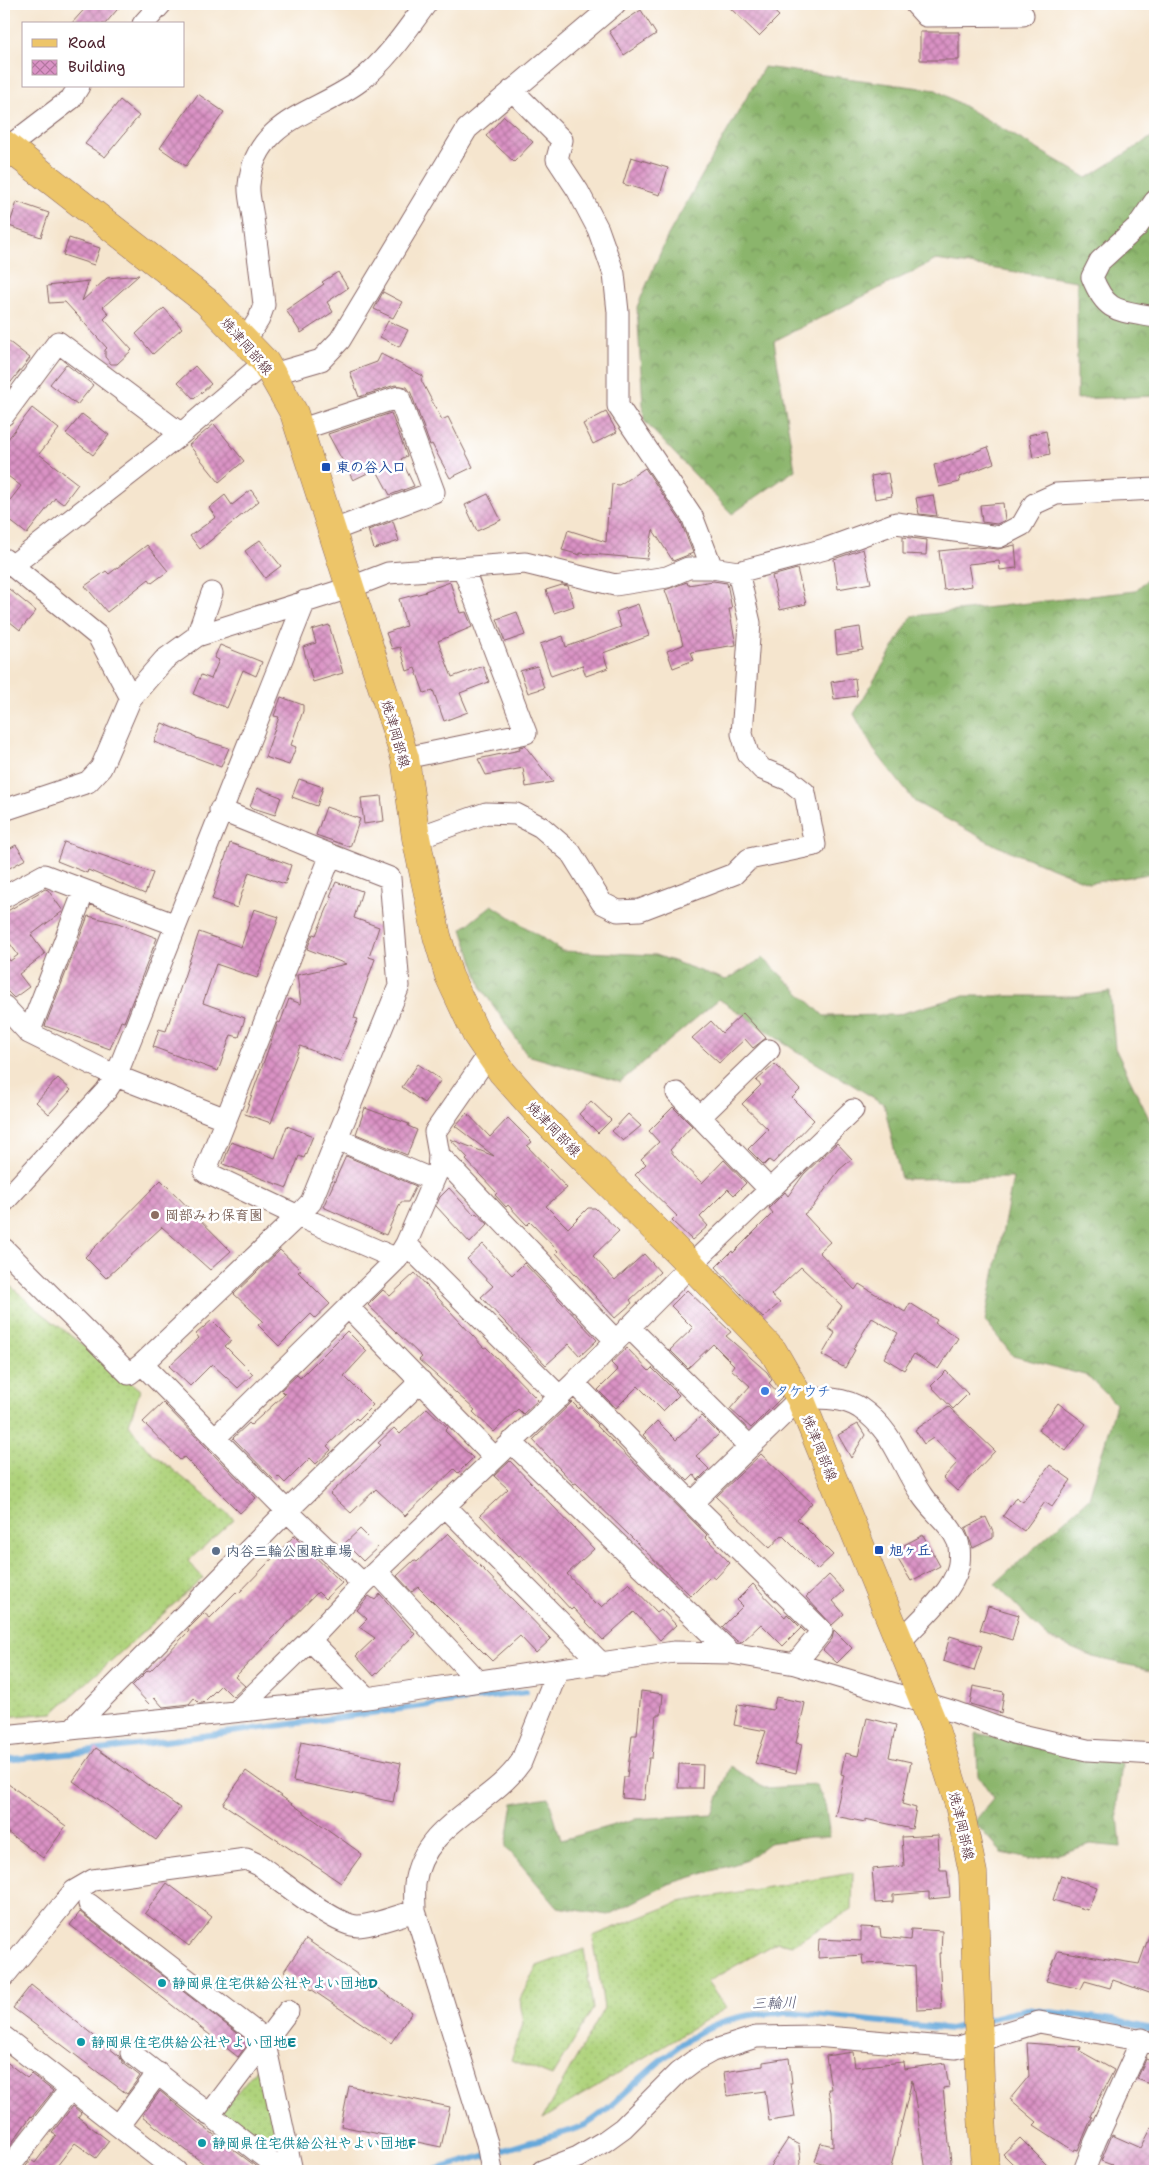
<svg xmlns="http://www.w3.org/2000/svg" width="1159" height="2175" viewBox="0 0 1159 2175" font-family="'Shantell Sans','Klee One',sans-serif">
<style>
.grass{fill:url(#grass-dots);stroke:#7c7954}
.forest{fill:url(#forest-crowns);stroke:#6a6a4c}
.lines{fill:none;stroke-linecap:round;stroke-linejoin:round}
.stream{stroke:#66a8da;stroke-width:6}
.building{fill:url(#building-cross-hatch)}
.minor-casing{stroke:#866464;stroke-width:23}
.major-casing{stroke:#866464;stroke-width:29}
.minor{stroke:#fff;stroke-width:21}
.major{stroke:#edc569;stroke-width:28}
.transit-dot{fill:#1a4fb4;stroke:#fff;stroke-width:2}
.education-dot{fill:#8d6e63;stroke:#fff;stroke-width:2}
.shop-dot{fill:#3f7fe0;stroke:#fff;stroke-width:2}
.service-dot{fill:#5c6f8a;stroke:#fff;stroke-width:2}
.culture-dot{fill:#0f9aa8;stroke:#fff;stroke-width:2}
.labels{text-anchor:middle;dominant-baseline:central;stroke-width:5;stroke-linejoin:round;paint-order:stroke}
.street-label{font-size:14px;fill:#4a1f2b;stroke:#fff}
.transit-label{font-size:14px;font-weight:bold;fill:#164399;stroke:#fff;text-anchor:start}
.education-label{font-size:14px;font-weight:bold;fill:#785e54;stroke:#fff;text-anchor:start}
.shop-label{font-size:14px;font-weight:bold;fill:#366cbe;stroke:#fff;text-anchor:start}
.service-label{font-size:14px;font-weight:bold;fill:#4e5e75;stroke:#fff;text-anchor:start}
.culture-label{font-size:14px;font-weight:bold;fill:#0d838f;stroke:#fff;text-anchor:start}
.water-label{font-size:15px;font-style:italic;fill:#555671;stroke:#fff}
</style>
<defs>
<pattern id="grass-dots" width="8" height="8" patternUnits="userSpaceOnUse" patternTransform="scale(1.25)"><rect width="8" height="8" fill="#afd37c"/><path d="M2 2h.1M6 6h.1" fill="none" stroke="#98b56b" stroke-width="1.8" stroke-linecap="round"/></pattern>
<pattern id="forest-crowns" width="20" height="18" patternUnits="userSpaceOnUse" patternTransform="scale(1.25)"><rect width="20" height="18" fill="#8bb56c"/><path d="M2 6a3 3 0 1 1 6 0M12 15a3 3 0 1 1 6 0" fill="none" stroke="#749359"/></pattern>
<pattern id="building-cross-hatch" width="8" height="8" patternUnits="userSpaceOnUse" patternTransform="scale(1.25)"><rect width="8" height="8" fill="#da92c5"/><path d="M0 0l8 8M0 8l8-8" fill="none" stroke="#b377a0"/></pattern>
</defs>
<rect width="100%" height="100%" fill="#fff"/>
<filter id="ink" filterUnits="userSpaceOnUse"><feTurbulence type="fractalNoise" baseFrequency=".02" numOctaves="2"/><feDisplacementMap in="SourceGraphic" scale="10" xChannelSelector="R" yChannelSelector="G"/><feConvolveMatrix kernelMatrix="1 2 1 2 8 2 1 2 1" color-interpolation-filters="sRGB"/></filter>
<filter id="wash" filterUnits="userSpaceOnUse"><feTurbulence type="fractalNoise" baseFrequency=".0096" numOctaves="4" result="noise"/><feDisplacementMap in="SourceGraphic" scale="20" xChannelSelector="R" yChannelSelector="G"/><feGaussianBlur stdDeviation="1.12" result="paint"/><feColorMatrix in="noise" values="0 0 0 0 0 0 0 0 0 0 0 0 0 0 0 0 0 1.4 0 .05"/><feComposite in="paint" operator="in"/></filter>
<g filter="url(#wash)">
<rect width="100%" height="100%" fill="#f5e5ce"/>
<path class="grass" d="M4,1280L33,1306L140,1390L129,1424L146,1448L234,1519L188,1561L203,1578L53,1713L4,1717Z
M853,1873L852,1909L792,1945L777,1942L707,1982L726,2008L542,2119L604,2008L593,1936L679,1902Z
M584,1949L593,2009L552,2076L511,2060L523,2024L520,1999L537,1966Z
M262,2062L285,2160L221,2112Z"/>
<path class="forest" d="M764,67L936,90L1087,178L1155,135V396L1077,399V281L936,260L774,341L795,470L732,514L644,421L637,307L668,235Z
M1155,572V873L1090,883L997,846L915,802L874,750L854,714L912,616L1135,591Z
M492,905L562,951L656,955L726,980L763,958L824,1016L896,1015L962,996H1076L1110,992L1115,1048L1155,1131V1671L1093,1657L1048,1638L995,1584L1089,1498L1116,1404L1088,1376L1013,1356L985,1321L1013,1178L901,1179L884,1104L793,1049L719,999L620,1082L527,1055L482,989L462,929Z
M976,1733L1122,1763L1117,1805L1121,1847L1090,1844L1059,1854L1029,1859L1002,1853L974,1822L994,1798L978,1776Z
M731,1766L764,1788L816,1785L825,1803L830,1837H809L769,1843L745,1861L669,1884L608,1915L557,1907L506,1847L513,1803L548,1797L561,1840L635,1819L712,1814Z"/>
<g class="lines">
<path class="stream" d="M4,1760L85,1752L526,1692
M985,2020L1027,2009L1113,2020L1155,2030
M431,2171C463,2162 495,2153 527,2143C546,2138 566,2133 585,2125C602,2116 618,2099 632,2086C688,2036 713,2011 793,2013L951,2029L973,2023"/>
</g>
<g id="blocks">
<path class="building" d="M89,4H122L105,24H71Z
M726,4H766L779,16L759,36Z
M641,10L656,34L624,55L609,31Z
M920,32H959V60H920Z
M198,94L224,112L186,166L160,148Z
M120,100L139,116L105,157L85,144Z
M504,116L533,142L514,162L486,136Z
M631,157L668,168L660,195L623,184Z
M17,202L49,213L41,237L9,226Z
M69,238L100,248L94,265L63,255Z
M338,272L348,288L327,302L333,312L301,333L286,310L324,284L322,282Z
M139,275L103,307L109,314L104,319L132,350L117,364H111L105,357V350L107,348L65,302L49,303L47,286L89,281L82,301L107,278Z
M383,292L402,302L393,318L374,309Z
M164,308L182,328L153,354L136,334Z
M388,321L408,330L399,347L380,337Z
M4,338L30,358L4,391Z
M381,354L423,376L421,380L442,420L448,417L473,467L450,478L432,444L430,445L411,393L407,387L395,385L359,397L350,372L377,362Z
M66,364L93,385L77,405L50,384Z
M195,366L211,384L194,399L178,382Z
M32,408L59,429L39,454L78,484L63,504L55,498L27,534L4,516V508L21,486L4,473V444Z
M606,412L617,432L593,444L583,424Z
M391,413L407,456L401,459L414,486L390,495L376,469L353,480L328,434Z
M82,414L109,435L93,455L66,434Z
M214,424L244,461L219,482L189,445Z
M1046,431L1050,454L1033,458L1029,435Z
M988,447L994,463L959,477L960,482L939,487L934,465L956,459Z
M645,468L681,522L693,553L673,561L653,530L647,559L580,553V555L562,550L568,530L606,542L608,509L610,510L612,484L619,485Z
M888,473L892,496L875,499L871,476Z
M251,490L259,501L200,549L190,536L216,517L209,508L225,495L232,505Z
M488,494L501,520L477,531L465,505Z
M933,495L937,516L919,514L916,498Z
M1003,503L1005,520L997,524L982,522L980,505Z
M393,521L399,541L374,549L368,530Z
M903,537L927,540L926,555L903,554Z
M260,540L281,566L265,578L245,551Z
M147,545L168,571L152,583L149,579L107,612L85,586L106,571L109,574Z
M1015,545L1017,568L1000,570L999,561L968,564L972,586L944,590L939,551L977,547L998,549Z
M863,549L871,583L838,589L834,559Z
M797,569L806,604L780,610L772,576Z
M713,581L727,583L732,609H729L736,645L691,652L694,660L673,668L667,651L683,645L672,603L670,604L665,590L687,582L688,585Z
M450,582L460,613L466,612L472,627L438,641L452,677L483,666L489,682L460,693L468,712L444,721L433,690L424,693L415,668L407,671L400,647L392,649L386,633L406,626L399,599L426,592L425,591Z
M4,585L36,611L20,630L4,617Z
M562,585L568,586L574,606L554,613L546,590Z
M638,604L649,636L603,653L608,668L586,676L582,665L551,676L540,644L563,636L566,647L621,627L616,612Z
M517,612L525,635L505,642L497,619Z
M329,625L343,673L313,682L303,647L316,643L312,630Z
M860,627L863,650L837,654L835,631Z
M220,645L262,662L256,676L243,670L227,708L193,694L201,675L211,679L219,660L214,658Z
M537,666L544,688L528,693L520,671Z
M855,678L857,696L834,699L831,682Z
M281,697L303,705V711L291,745L296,747L289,765L265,757L279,717L274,716Z
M162,723L196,737V738L229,748L221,767L154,742Z
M525,746L553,782L526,787L523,768L486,775L478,759L520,750L519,747Z
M299,779L323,787L317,806L292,797Z
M257,788L281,797L275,815L250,807Z
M381,796L384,821L364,824L361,798Z
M326,807L360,819L350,847L316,835Z
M64,842L153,873L145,894L88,870L87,873L57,861Z
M230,843L291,865L285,884L249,872L237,908L212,899Z
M16,845L26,859L4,871V852Z
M336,882L362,891L354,918L379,927L369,957L375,959L354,1018L358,1019L340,1061L300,1046L271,1123L245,1114L278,1022L280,1023L289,999L301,1004L297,975L346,964L307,949L313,934L316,935L332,897L330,896Z
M45,889L48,890L63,911L31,935L45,954L19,974L29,987L14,998L4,988V952L10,961L18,955L4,935V913Z
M254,909L279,917L257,978L216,964L203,1003L245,1018L239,1037L231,1035L218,1071L153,1047L159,1029L166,1031L199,932L241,947Z
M88,916L118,923L157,938L124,1022L121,1021L110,1049L45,1026Z
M743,1013L766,1038L753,1048L745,1039L719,1063L692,1038L711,1021L722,1033Z
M418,1064L441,1080L424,1103L402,1087Z
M775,1064L800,1090L792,1098L814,1120L773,1163L769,1160L764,1165L748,1149L768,1129L742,1104L761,1085L756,1081Z
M58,1078L71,1090L49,1114L36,1102Z
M591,1101L611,1120L598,1133L579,1114Z
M673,1107L692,1126L670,1150L677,1159L702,1183L724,1160L746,1183L734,1195L728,1189L700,1217L708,1226L692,1240L672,1221L677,1216L635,1175L646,1164L641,1159L659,1142L649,1131Z
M365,1108L409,1124L408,1126L417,1130L407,1155L356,1134Z
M467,1113L490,1137L508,1118L532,1142L527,1146L567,1188L546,1206L568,1228L588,1208H595L619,1231L593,1256L615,1280L644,1254L660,1272L630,1300L632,1303L615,1318L556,1253L558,1251L530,1222L527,1225L508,1205L506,1207L495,1195L497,1193L466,1160L468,1158L450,1139L494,1156L455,1126Z
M628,1114L641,1126L623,1141L612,1131Z
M287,1126L313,1136L304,1158L299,1156L287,1188L223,1164L231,1142L275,1158Z
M837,1143L852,1159L839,1170L812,1208L804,1214L830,1242L819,1252L855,1290L859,1284L905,1312L910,1303L937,1320L935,1323L958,1338L938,1369L914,1354L904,1370L884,1358L898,1333L872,1318L853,1349L855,1350L845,1368L822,1355L835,1333L828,1328L842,1306L801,1267L771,1295L780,1303L763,1318L716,1267L732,1251L733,1253L773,1213L769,1208L785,1192L788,1196L804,1174Z
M346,1156L416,1186L408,1202H401L386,1235L323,1207Z
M161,1180L231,1251L210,1270L162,1227L106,1278L85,1257Z
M449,1188L474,1215L476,1213L488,1224L470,1243L436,1206L440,1197Z
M483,1244L512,1275L524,1263L597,1340L580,1356L569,1344L546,1365L481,1297L493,1286L467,1259Z
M280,1250L301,1270L298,1272L330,1304L315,1318L311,1314L279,1346L258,1325L263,1321L234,1294Z
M415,1273L484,1348L486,1347L538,1400L523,1414L518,1409L494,1432L473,1412L475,1410L419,1360L422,1357L368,1305L383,1290L390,1296Z
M687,1290L731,1332L726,1336L767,1372L772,1380L769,1383L782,1397L751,1428L730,1409L750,1386L731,1369L734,1365L713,1344L688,1368L670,1350L693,1328L671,1306Z
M212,1320L232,1340L225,1346L253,1374L238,1388L212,1364L190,1386L169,1366L199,1338L196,1334Z
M347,1331L367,1351L344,1376L373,1405L358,1420L356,1418L327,1446L331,1450L316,1464L310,1458L285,1483L278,1476L274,1480L233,1438L249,1423L251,1425L285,1394L281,1390L297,1375L300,1378Z
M627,1348L649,1371L652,1368L679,1395L663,1411L638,1386L616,1408L598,1390L618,1370L611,1363Z
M946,1371L968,1394L953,1409L931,1386Z
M572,1402L579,1409L580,1407L598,1425L597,1426L707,1535L705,1537L730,1563L715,1579L711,1576L691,1596L576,1483L574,1484L533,1440Z
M163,1403L256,1498L240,1513L184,1457L180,1460L143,1422Z
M1058,1403L1086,1424L1066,1451L1038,1430Z
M949,1407L995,1451L957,1491L943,1478L958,1462L933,1438L924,1444L915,1430Z
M427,1408L448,1428L445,1431L473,1458L458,1473L454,1469L405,1516L376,1489L351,1513L330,1494L381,1445L378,1443L394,1428L400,1434Z
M701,1416L719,1434L696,1456L709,1469L698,1480L694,1475L688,1481L643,1435L657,1421L676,1440Z
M858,1424L865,1435L851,1458L838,1435Z
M761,1454L812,1503L797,1519L833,1555L817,1570L782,1535L770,1548L716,1497Z
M510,1461L594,1549L567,1574L595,1604L597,1602L602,1607L629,1583L657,1612L661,1609L676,1625L660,1640L634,1612L603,1640L573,1608L571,1610L521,1555L519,1556L480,1515L508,1489L494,1476Z
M1050,1465L1071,1480L1052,1507L1045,1502L1024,1531L1003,1516L1016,1497L1023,1502Z
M986,1517L993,1532V1538L973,1548L965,1528Z
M360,1529L378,1547L363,1561L345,1543Z
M448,1533L551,1639L536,1653L520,1636L492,1661L418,1587L412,1592L397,1576L414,1560L417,1562Z
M923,1535L940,1566L911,1581L893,1551Z
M294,1536L342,1583L325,1599L318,1592L235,1677L245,1686L233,1697L221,1685L203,1703H199L194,1698L189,1704L163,1707L155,1698L149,1704L132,1686L148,1670L150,1671L189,1631L188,1629L204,1613L210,1618L236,1592L238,1594Z
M829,1575L844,1591L833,1601L844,1614L832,1625L806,1597Z
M753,1584L785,1617L787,1614L805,1632L801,1628L783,1646L761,1624L742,1642L737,1641L722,1627L743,1606L737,1600Z
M380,1594L415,1634L374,1676L356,1656L375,1638L359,1627L367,1619L357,1610L369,1596L375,1600Z
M988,1606L1019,1615L1012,1640L980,1630Z
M834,1630L852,1648L837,1663L823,1650L832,1639Z
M950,1636L982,1646L974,1671L943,1661Z
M973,1686L1004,1692L1001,1713L970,1704Z
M641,1691L663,1694L661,1715H656L652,1758H649L644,1800L622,1798L624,1777H627L632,1735H637Z
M776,1697L805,1703L796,1743L802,1744L796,1773L755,1763L766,1731L734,1725L738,1704L773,1710Z
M867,1718L896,1725L889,1757L911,1762L902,1804L916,1808L912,1829L865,1819V1822L835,1816L844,1775L841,1774L845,1753L858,1756Z
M301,1742L401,1763L393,1802L293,1781Z
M96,1748L180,1808L156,1840L73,1781Z
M679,1764L703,1765L702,1788H678Z
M246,1771L362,1854L341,1883L223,1804Z
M4,1781L66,1826L43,1858L4,1830Z
M938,1835L940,1870H947L950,1897L929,1899V1892L893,1895V1902L875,1903L872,1869L904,1866L902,1837Z
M1061,1875L1097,1887L1088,1910L1053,1900Z
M167,1883L212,1917L189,1946L145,1913Z
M80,1912L249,2042L238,2057L70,1925Z
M1153,1925L1155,1926V1995L1113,1980L1110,1988L1085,1981L1081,1989L1046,1981L1058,1951L1139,1964Z
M861,1927L880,1928L881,1937L910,1940L911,1929L942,1931L941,1953H939L942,2009L917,2010L915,1966L883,1963L863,1964L862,1955L818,1958L819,1939L861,1941Z
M306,1939L412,2012L391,2043L284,1971Z
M31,1985L119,2056L123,2063L140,2076L127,2094L13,2008Z
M1027,2043L1081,2047L1080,2051L1114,2070L1090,2116L1092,2117L1078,2150L1075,2149L1074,2151L1034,2125L1037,2122L1010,2099L1029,2076Z
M853,2052L855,2067L903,2062L904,2069L945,2063L949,2087L943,2088L952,2171H926L912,2080L890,2171H848L815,2161L821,2143L833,2146L832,2112L828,2089H831L826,2056Z
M789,2058L792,2083H790L795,2117L769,2121L765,2091L727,2096L724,2072L763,2066V2062Z
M1146,2059L1155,2063V2086L1137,2079Z
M4,2060L27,2078L31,2074L53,2091L32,2117L31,2116L4,2154Z
M349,2086L450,2107L441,2147L341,2126Z
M160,2091L201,2125L262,2171H213L142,2116Z
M73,2106L81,2113L78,2117L109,2141L96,2158L75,2143L53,2171H22L31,2160L35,2163L56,2135L52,2133Z
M1155,2121V2171H1109L1112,2165L1101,2161L1112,2135L1141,2148Z
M1020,2138L1053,2171H1020L1003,2154Z
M788,2139L799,2145L801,2163L796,2171H767Z"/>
</g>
</g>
<g filter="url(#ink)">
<use href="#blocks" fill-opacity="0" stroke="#866464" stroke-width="1"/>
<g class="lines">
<g class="minor-casing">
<path id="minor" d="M915,4L926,16L1023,15
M143,24L161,4
M512,90L562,140L557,159L578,191L598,229L614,274L618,312V406L692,516L712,568
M8,147L71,99L79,86
M1155,201L1137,227L1100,261L1092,277C1107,315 1120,310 1155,317
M245,341L259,319L264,305C261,276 257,247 253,218C252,208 248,195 249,185C255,119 318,113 360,81C387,60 406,31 426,4
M273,374L321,360L340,340L467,129L615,4
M4,415L58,342L181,434
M299,430L399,397L434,492L331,531
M4,559L98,636L131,698
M13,565L181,434L265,362
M197,636L212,593
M405,758L526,733L463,568
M4,810L88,782L101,768L131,698L164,660L197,636L349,588L388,573L525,563L615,585L667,577L688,568H712L738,572L825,549L896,523L999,537L1022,525L1034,504L1056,494L1155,489
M416,838L486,813L516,814L541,827L571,853L602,903L618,911L640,910L734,874L749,859L815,845L805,793L789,780L762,769L748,754L742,734L750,623L738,572
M331,855L390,878L399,986L311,1202L298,1216L397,1259
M4,897L44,875L176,925
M4,1006L29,1033L116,1076L226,1119
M29,1033L84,891
M677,1093L770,1190
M700,1117L769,1050
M337,1139L433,1180
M439,1155L616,1341
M4,1202L106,1091L116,1076L305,601
M406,1244L560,1397
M4,1249L129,1374L142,1364L298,1216L205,1172L331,855L220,810
M348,1307L495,1458
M629,1327L750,1447
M142,1364L287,1511L363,1584
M574,1383L692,1503L822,1631L795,1664
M215,1438L397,1259L406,1244L438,1170L439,1155L435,1132L489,1054
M511,1442L731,1653
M692,1503L800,1398C820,1398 843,1397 860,1408C895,1432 899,1462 921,1494C933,1513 949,1521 958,1542C960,1548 960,1562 958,1568C952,1594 916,1623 899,1643
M445,1506L602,1664
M377,1572L478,1681
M310,1640L367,1698
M237,1711L310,1640L363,1584L574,1383L691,1265L853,1110
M73,1728L287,1511L421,1381
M4,1736L367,1698L674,1652L731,1653L795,1664L955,1712L1013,1733L1087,1750L1155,1754
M89,1904L266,2040
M4,1976L74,1891L93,1880L246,1859L259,1865C280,1880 335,1926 358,1926C372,1926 400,1915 415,1911
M4,2037L176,2171
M265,2044L292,2171
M131,2053L282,2171
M209,2115L288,2011
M119,2125L158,2073
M6,2171L71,2088
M492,2171L487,2143L415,1911C415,1902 414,1893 415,1884C422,1824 491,1806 521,1762L558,1670
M542,2171L578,2157L605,2141L623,2128L678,2073L694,2061L712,2051L756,2037L815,2036L956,2048L1039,2022L1155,2043
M1084,2171L1095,2142L1142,2039"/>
</g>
<g class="major-casing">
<path id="major" d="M4,144L206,301L265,362L294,413L405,758L416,838L437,936L449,976L476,1034L502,1072L538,1113L691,1265L773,1351L800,1398L934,1726L959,1805L973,1873L980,2078L985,2171"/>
</g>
<use href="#minor" class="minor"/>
<use href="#major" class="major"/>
</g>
</g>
<g class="transit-dot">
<rect x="321" y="462" width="10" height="10" rx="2.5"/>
<rect x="874" y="1545" width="10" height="10" rx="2.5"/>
</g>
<circle class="education-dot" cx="155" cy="1215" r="5"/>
<circle class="shop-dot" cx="765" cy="1391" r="5"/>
<circle class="service-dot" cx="216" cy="1551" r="5"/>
<g class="culture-dot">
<circle cx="162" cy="1983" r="5"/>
<circle cx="81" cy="2042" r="5"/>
<circle cx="202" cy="2143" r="5"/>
</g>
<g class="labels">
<g class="street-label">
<text transform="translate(247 346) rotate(49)">焼津岡部線</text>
<text transform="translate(396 734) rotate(74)">焼津岡部線</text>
<text transform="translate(554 1129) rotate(46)">焼津岡部線</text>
<text transform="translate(820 1448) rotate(68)">焼津岡部線</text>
<text transform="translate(962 1826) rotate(77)">焼津岡部線</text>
</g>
<g class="transit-label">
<text x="336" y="467">東の谷入口</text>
<text x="889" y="1550">旭ヶ丘</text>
</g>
<g class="education-label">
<text x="165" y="1215">岡部みわ保育園</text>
</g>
<g class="shop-label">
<text x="775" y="1391">タケウチ</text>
</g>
<g class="service-label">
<text x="226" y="1551">内谷三輪公園駐車場</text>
</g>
<g class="culture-label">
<text x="172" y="1983">静岡県住宅供給公社やよい団地D</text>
<text x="91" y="2042">静岡県住宅供給公社やよい団地E</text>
<text x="212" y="2143">静岡県住宅供給公社やよい団地F</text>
</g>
<g class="water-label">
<text transform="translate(774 2003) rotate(-2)">三輪川</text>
</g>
</g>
<rect width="1159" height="2175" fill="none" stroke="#fff" stroke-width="20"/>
<rect x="22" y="22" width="162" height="65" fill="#ffffff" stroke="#b7a5aa"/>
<rect x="32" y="39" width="25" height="8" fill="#edc569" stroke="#b7a5aa"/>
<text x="68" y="48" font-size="15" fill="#4a1f2b">Road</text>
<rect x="32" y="60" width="25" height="15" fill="url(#building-cross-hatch)" stroke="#b7a5aa"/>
<text x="68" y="72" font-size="15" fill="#4a1f2b">Building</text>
</svg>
